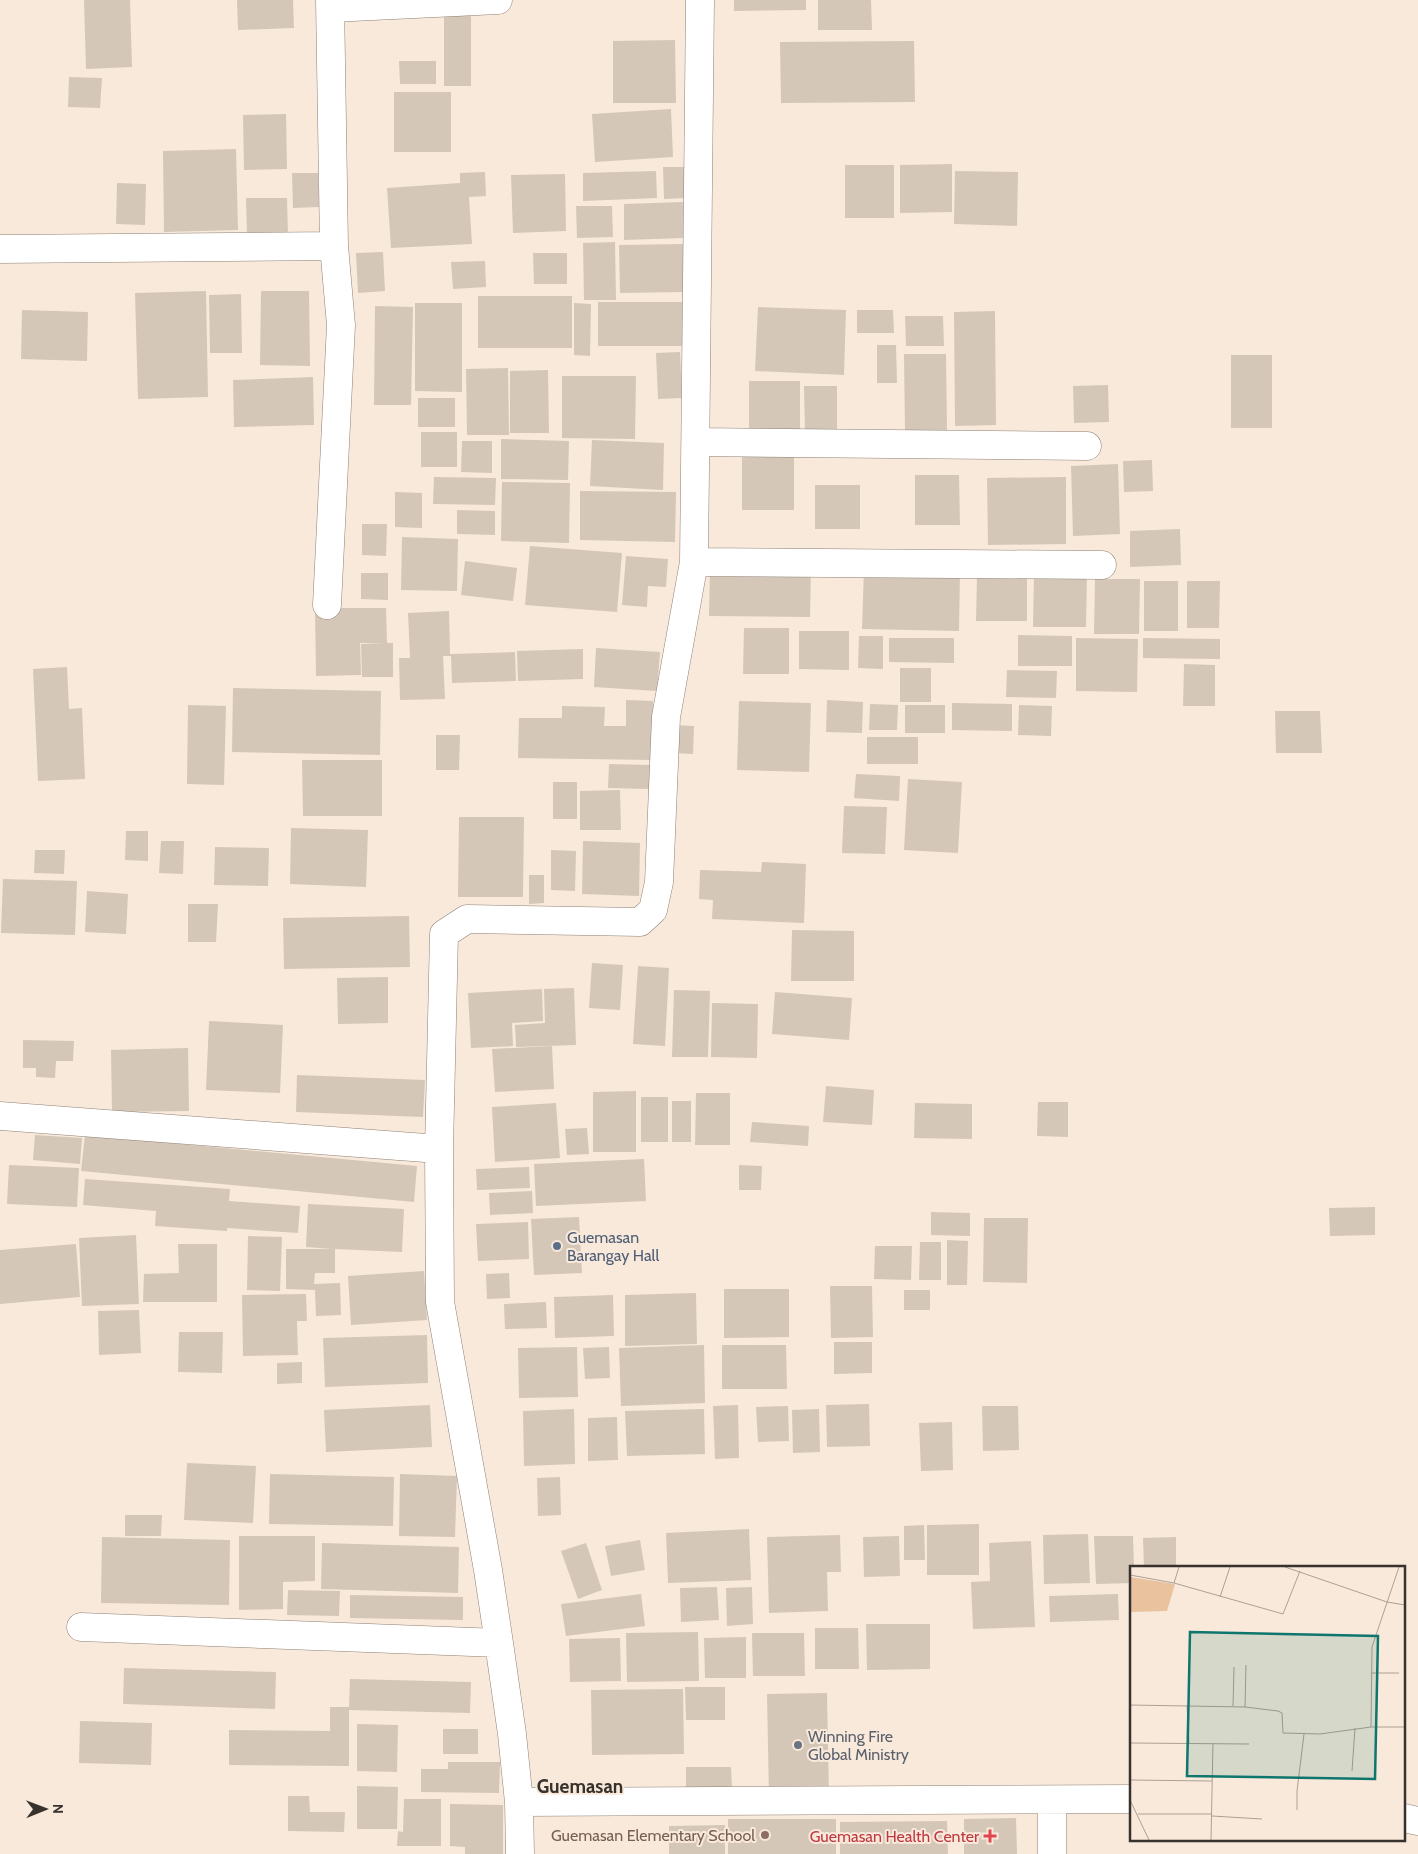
<svg xmlns="http://www.w3.org/2000/svg" width="1418" height="1854" viewBox="0 0 1418 1854" font-family="Cabin,sans-serif">
<style>
.building{fill:#d4c7b8}
.lines{fill:none;stroke-linecap:round;stroke-linejoin:round}
.minor-casing{stroke:#8e8074;stroke-width:29}
.minor{stroke:#fff;stroke-width:28}
.service-dot{fill:#5c6f8a;stroke:#f9e9db;stroke-width:2}
.worship-dot{fill:#6b7280;stroke:#f9e9db;stroke-width:2}
.education-dot{fill:#8d6e63;stroke:#f9e9db;stroke-width:2}
.health-dot{fill:#e0444e;stroke:#f9e9db;stroke-width:2}
.labels{text-anchor:middle;dominant-baseline:central;stroke-width:4;stroke-linejoin:round;paint-order:stroke}
.service-label{font-size:16px;fill:#4e5e75;stroke:#f9e9db;text-anchor:start}
.worship-label{font-size:16px;fill:#5b616d;stroke:#f9e9db;text-anchor:start}
.education-label{font-size:16px;fill:#785e54;stroke:#f9e9db;text-anchor:end}
.health-label{font-size:16px;fill:#be3a42;stroke:#f9e9db;text-anchor:end}
.quarter-label{font-size:19px;font-weight:bold;fill:#38322d;stroke:#f9e9db}
.inset-road{fill:none;stroke:#aca095;stroke-width:1}
.view{fill:#0f766e;fill-opacity:0.15;stroke:#0f766e;stroke-width:2.5}
.inset-edge{fill:none;stroke:#38322d;stroke-width:2.5}
</style>
<rect width="100%" height="100%" fill="#f9e9db"/>
<path class="building" d="M84,0H130L132,67L86,69Z
M237,0H293L294,28L238,30Z
M734,0H806V10L734,11Z
M818,0H871L872,30H818Z
M471,15V86H444V16Z
M675,40L676,103H613V41Z
M914,41L915,102L781,103L780,42Z
M399,61H436V84H400Z
M69,77L102,78L100,108L68,107Z
M394,92H451V152H394Z
M671,109L673,157L595,162L592,114Z
M286,114L287,169L244,170L243,115Z
M236,149L238,230L164,232L163,151Z
M952,164V212L900,213V165Z
M845,165H894V218H845Z
M663,167H688V198L664,199Z
M656,171L657,198L583,201V173Z
M955,171L1018,172L1017,226L954,224Z
M485,172L486,196L469,197L472,244L391,248L387,188L460,183V173Z
M292,173H318L319,207L293,208Z
M565,174L566,231L513,233L511,175Z
M117,183L146,184L145,225L116,224Z
M246,198H287L288,235L247,236Z
M683,202L684,238L624,240V204Z
M576,206H612L613,237L577,238Z
M615,242L616,300H584L583,243Z
M684,244L685,292L620,293L619,245Z
M383,252L385,291L358,293L356,253Z
M533,253H567V284H534Z
M485,261L486,287L453,289L451,262Z
M206,291L208,397L138,399L135,293Z
M261,291H309L310,366L260,365Z
M241,294L242,353H210L209,295Z
M478,296H572V348H478Z
M598,302H688V346H598Z
M415,303H462V392L415,391Z
M574,303L591,304L590,356L574,355Z
M375,306L413,307L411,405H374Z
M758,307L846,310L844,375L755,371Z
M22,310L88,312L87,361L21,359Z
M857,310H893L894,333H857Z
M995,311L996,425L955,426L954,312Z
M905,316H943L944,346H906Z
M877,345H896L897,383H877Z
M680,352L682,398L658,399L656,353Z
M904,354H946L947,430H905Z
M1231,355H1272V428H1231Z
M508,368L509,435H467L466,369Z
M548,370L549,433H510V371Z
M562,376H636L635,439L562,438Z
M313,377L314,425L234,427L233,380Z
M749,381H800V436H749Z
M1108,385L1109,422L1074,423L1073,386Z
M804,386H837V433L805,434Z
M418,398H455V427H418Z
M421,432H457V467H421Z
M501,439L569,441L568,480L501,479Z
M592,440L664,443L663,490L590,486Z
M462,441H492V473L461,472Z
M742,452H794V510H742Z
M1152,460L1153,491L1124,492L1123,461Z
M1118,464L1120,534L1073,536L1071,466Z
M915,475H959L960,525H915Z
M434,477L496,478L495,505L433,504Z
M1066,477V544L988,545L987,478Z
M502,482L570,483L569,543L501,541Z
M815,485H860V529H815Z
M580,491L676,492L675,542L580,540Z
M395,492L422,493V528L395,527Z
M457,510L495,511V535L457,534Z
M362,524H387L386,556L362,555Z
M1180,529L1181,565L1130,567V531Z
M402,537L458,539L457,591L401,590Z
M530,546L622,553L617,612L525,605Z
M626,556L668,559L666,587L648,586L647,607L622,605Z
M465,561L517,568L513,601L461,595Z
M710,568H811L810,617L709,616Z
M864,568L960,570L959,631L862,629Z
M361,573H388V600L361,599Z
M1034,573H1087L1086,627H1033Z
M977,575L1027,576V621H976Z
M1095,579H1140L1139,634H1094Z
M1144,581H1178V631H1144Z
M1187,581H1220L1219,628H1187Z
M315,608H386L387,643H393V677H362L361,644L384,643H360L361,675L316,676Z
M449,611L450,654L515,652L516,681L452,683L451,656H443L445,699L400,700L399,658H410L408,613Z
M744,628H789V674H743Z
M799,631H849V670L799,669Z
M1018,635L1072,636V666H1018Z
M859,636H883V669L858,668Z
M889,638H954V663L889,662Z
M1076,638L1138,639L1137,692L1076,691Z
M1143,638L1220,639V659L1143,658Z
M596,648L660,652L657,691L594,687Z
M583,649V679L518,681L517,651Z
M1184,664L1215,665V706H1183Z
M67,667L69,709L82,708L85,779L38,781L33,669Z
M900,668H931V702H900Z
M1007,670L1057,671L1056,698L1006,697Z
M233,688L381,691L380,755L232,752Z
M626,700L653,701L652,760L518,758L519,718H562V706L605,707L604,726H626Z
M827,700L863,702L862,733L826,732Z
M739,701L811,703L809,772L737,770Z
M952,703L1012,704V731L952,730Z
M870,704L898,705L897,730H869Z
M188,705L226,706L224,785L187,784Z
M905,705H945V733H905Z
M1019,705L1052,706L1051,736L1018,735Z
M1275,711H1320L1322,753H1276Z
M671,725L694,726L693,754L671,753Z
M436,735H460L459,770H436Z
M867,737H918V764H867Z
M302,760H382V816H303Z
M609,764L650,765L649,789L608,788Z
M856,774L900,776L899,801L854,798Z
M908,779L962,782L958,853L904,850Z
M553,782H577V819H553Z
M620,790L621,830H580V791Z
M844,806L887,807L885,854L842,853Z
M459,817H524L523,897H458Z
M291,828L368,830L366,887L290,884Z
M126,831H148V861L125,860Z
M161,841H184L183,874L159,873Z
M583,841L640,843L639,896L582,894Z
M215,847L269,848L268,886L214,885Z
M35,850H65L64,874L34,873Z
M551,850L576,851L575,891L551,890Z
M762,862L806,864L804,923L712,919L713,900L699,899L700,870L761,872Z
M529,875H544V903L529,904Z
M3,879L77,881L75,935L1,933Z
M87,891L128,894L126,934L85,932Z
M188,904H218L216,942H188Z
M409,916L410,967L284,969L283,918Z
M792,930L854,931V981H791Z
M592,963L623,965L620,1010L589,1008Z
M638,966L669,968L665,1046L633,1044Z
M388,977V1023L338,1024L337,978Z
M574,988L576,1045L516,1047L515,1025L545,1023L544,989Z
M542,989L543,1021L512,1023L513,1046L471,1048L468,993Z
M674,990L710,991L708,1057H672Z
M775,992L852,998L849,1040L772,1034Z
M712,1003L758,1004L757,1058L711,1057Z
M209,1021L283,1025L280,1093L206,1090Z
M23,1040L74,1041L73,1061H56L55,1078L36,1077V1068H23Z
M552,1046L554,1089L495,1092L492,1049Z
M188,1048L189,1111L112,1112L111,1050Z
M297,1075L425,1080L423,1117L296,1112Z
M826,1086L874,1090L872,1125L823,1122Z
M636,1091V1152H593V1092Z
M696,1093H730V1145H695Z
M641,1097H668V1142H641Z
M672,1101H691V1142H672Z
M1038,1102H1068V1137L1037,1136Z
M556,1103L560,1158L495,1162L492,1107Z
M915,1103L972,1104V1139L914,1138Z
M752,1122L809,1126L808,1146L750,1142Z
M587,1128L589,1154L567,1155L565,1129Z
M35,1135L82,1138L80,1164L33,1160Z
M85,1135L417,1166L414,1202L81,1171Z
M644,1159L646,1201L536,1206L534,1164Z
M9,1165L79,1168L77,1207L7,1204Z
M739,1165L762,1166L761,1190H739Z
M529,1167L530,1188L477,1190L476,1169Z
M85,1179L230,1189L229,1201L300,1206L298,1233L227,1228V1231L155,1226L156,1211L83,1205Z
M532,1191L533,1213L490,1215L489,1193Z
M308,1204L404,1209L402,1252L335,1249V1273H315L314,1284L340,1283L341,1315L316,1316L315,1290L286,1289V1249H332L306,1247Z
M1375,1207V1235L1330,1236L1329,1208Z
M931,1212L970,1213V1236L931,1235Z
M579,1217L582,1273L534,1275L531,1219Z
M984,1218H1028L1027,1283L983,1282Z
M528,1222L529,1259L478,1261L476,1224Z
M136,1235L139,1304L82,1306L79,1238Z
M248,1236L282,1237L280,1291L247,1290Z
M947,1240L968,1241L967,1285H947Z
M920,1242H941V1280H919Z
M76,1244L80,1297L0,1304V1250Z
M178,1244H217V1302H143L144,1274L179,1273Z
M875,1246H912L911,1280L874,1279Z
M424,1271L427,1320L351,1325L348,1276Z
M509,1273L510,1298L487,1299L486,1274Z
M830,1286H872L873,1337L831,1338Z
M724,1289H789V1337L724,1338Z
M904,1290H930V1310H904Z
M696,1293L697,1344L625,1346V1295Z
M306,1294L307,1321H297L298,1355L243,1356L242,1295Z
M613,1295L614,1336L555,1338L554,1297Z
M546,1302L547,1328L505,1329L504,1304Z
M139,1310L141,1353L99,1355L98,1311Z
M179,1332H223L222,1373L178,1372Z
M427,1335L428,1383L325,1387L323,1338Z
M834,1342H872V1373L834,1374Z
M704,1345L705,1403L621,1406L619,1348Z
M722,1345H786L787,1389H722Z
M577,1347L578,1397L519,1398L518,1348Z
M609,1347L610,1378L585,1379L583,1348Z
M302,1362V1383L277,1384V1363Z
M869,1404L870,1446L827,1447L826,1405Z
M430,1405L432,1447L326,1452L324,1410Z
M738,1405L739,1458L715,1459L713,1406Z
M788,1406L789,1441L758,1442L756,1407Z
M982,1406H1018L1019,1450L983,1451Z
M574,1409L575,1464L524,1466L523,1411Z
M704,1409L705,1454L627,1456L625,1411Z
M819,1409L820,1452L793,1453L792,1410Z
M617,1417L618,1460L588,1461V1418Z
M952,1422L953,1470L921,1471L919,1423Z
M187,1463L256,1466L253,1523L184,1520Z
M270,1474L394,1477L393,1526L269,1524Z
M400,1474L457,1476L455,1537L399,1536Z
M560,1477L561,1515L538,1516L537,1478Z
M125,1515H162L161,1536H125Z
M979,1524V1575H927V1525Z
M924,1525L925,1560H904V1526Z
M749,1529L751,1580L668,1583L666,1533Z
M1088,1534L1090,1583L1044,1584L1043,1535Z
M840,1535L841,1572H827L828,1611L769,1613L767,1537Z
M239,1536H315V1581L283,1582V1609L239,1610Z
M899,1536L900,1576L864,1577L863,1537Z
M1094,1536H1133L1134,1568H1132V1583L1096,1584Z
M102,1537L230,1540L229,1605L101,1603Z
M1176,1537V1568H1144L1143,1538Z
M640,1540L645,1570L611,1576L605,1546Z
M1031,1541L1035,1627L973,1629L971,1582L990,1581L989,1543Z
M322,1543L459,1547L458,1593L321,1589Z
M586,1543L602,1590L578,1599L561,1551Z
M717,1587L719,1620L681,1622L680,1588Z
M752,1587L753,1624L727,1626L726,1588Z
M288,1590L340,1591L339,1616L287,1615Z
M641,1594L645,1626L566,1636L561,1604Z
M1118,1594L1119,1620L1050,1622L1049,1596Z
M350,1595L463,1597V1620L350,1618Z
M866,1624H930V1669L867,1670Z
M815,1628H858L859,1669H815Z
M698,1632L699,1681L627,1682L626,1633Z
M752,1633H804L805,1676H753Z
M746,1637V1678H705L704,1638Z
M620,1638L621,1681L570,1682L569,1639Z
M124,1668L276,1672L275,1709L123,1704Z
M350,1679L471,1682L470,1713L349,1710V1766L229,1765V1730L330,1731V1707H349Z
M685,1687H725V1720H686Z
M683,1689L684,1754L592,1755L591,1690Z
M827,1693L829,1796L769,1798L767,1694Z
M80,1721L152,1723L151,1765L79,1763Z
M357,1724L398,1725L397,1772L357,1771Z
M443,1729H478V1754H443Z
M448,1762H500L499,1793L421,1792V1769H448Z
M686,1767H731L732,1789L686,1790Z
M357,1786L398,1787L397,1829H357Z
M288,1796H309L310,1812H345L344,1832L288,1831Z
M404,1799H441V1846H397L398,1831L403,1832Z
M450,1804L503,1805V1854H465V1847L450,1846Z
M1016,1818L1017,1854H964V1819Z
M728,1819H836V1854H728Z
M947,1821L948,1854H840V1822Z
M725,1825V1854H669V1826Z"/>
<g class="lines">
<g class="minor-casing">
<path id="minor" d="M331,8L498,0
M0,249L334,246
M696,442L1087,446
M694,562L1102,565
M327,605L341,325L334,246L330,0
M0,1116L439,1149
M81,1627L499,1643
M1052,1800V1854
M519,1802L1132,1799
M1404,1818L1418,1821
M520,1854L519,1802L512,1734L499,1643L488,1570L440,1302L439,1149L444,934L467,919L640,922L653,910L659,882L666,717L694,562L700,0"/>
</g>
<use href="#minor" class="minor"/>
</g>
<circle class="service-dot" cx="557" cy="1246" r="5"/>
<circle class="worship-dot" cx="798" cy="1745" r="5"/>
<circle class="education-dot" cx="765" cy="1835" r="5"/>
<path class="health-dot" d="M987.5 1828.5h5v5h5v5h-5v5h-5v-5h-5v-5h5z"/>
<g class="labels">
<g class="service-label">
<text x="567" y="1237">Guemasan<tspan x="567" dy="18">Barangay Hall</tspan></text>
</g>
<g class="worship-label">
<text x="808" y="1736">Winning Fire<tspan x="808" dy="18">Global Ministry</tspan></text>
</g>
<g class="education-label">
<text x="755" y="1835">Guemasan Elementary School</text>
</g>
<g class="health-label">
<text x="979" y="1836">Guemasan Health Center</text>
</g>
<g class="quarter-label">
<text x="580" y="1786">Guemasan</text>
</g>
</g>
<g transform="translate(1130 1566)">
<rect width="275" height="275" fill="#f9e9db"/>
<path d="M0,11L45,18L37,45L0,46Z" fill="#eac29e"/>
<path class="inset-road" d="M155,1L257,36L275,39M0,9L44,17L153,48L170,5M44,17L49,1M90,31L100,1M241,107H269M0,139L115,141L148,145L152,147L153,167L190,168L241,161H275M57,139L59,177M103,140L104,101M115,141L116,99M241,161L242,81L269,1M0,177L119,178M222,205L225,162M0,214L82,215M0,234L19,274M167,244V225L174,168M8,248H82M82,250L132,253M81,274L83,177"/>
<path class="view" d="M60,66L248,70L245,213L57,210Z"/>
<rect width="275" height="275" class="inset-edge"/>
</g>
<g transform="translate(45 1809) rotate(89)" stroke="#f9e9db" stroke-width="4" paint-order="stroke">
<path d="M0-4L9 19L0 12L-9 19Z" fill="#38322d"/>
<text y="-8" font-size="14" font-weight="bold" text-anchor="middle" fill="#38322d">N</text>
</g>
</svg>
